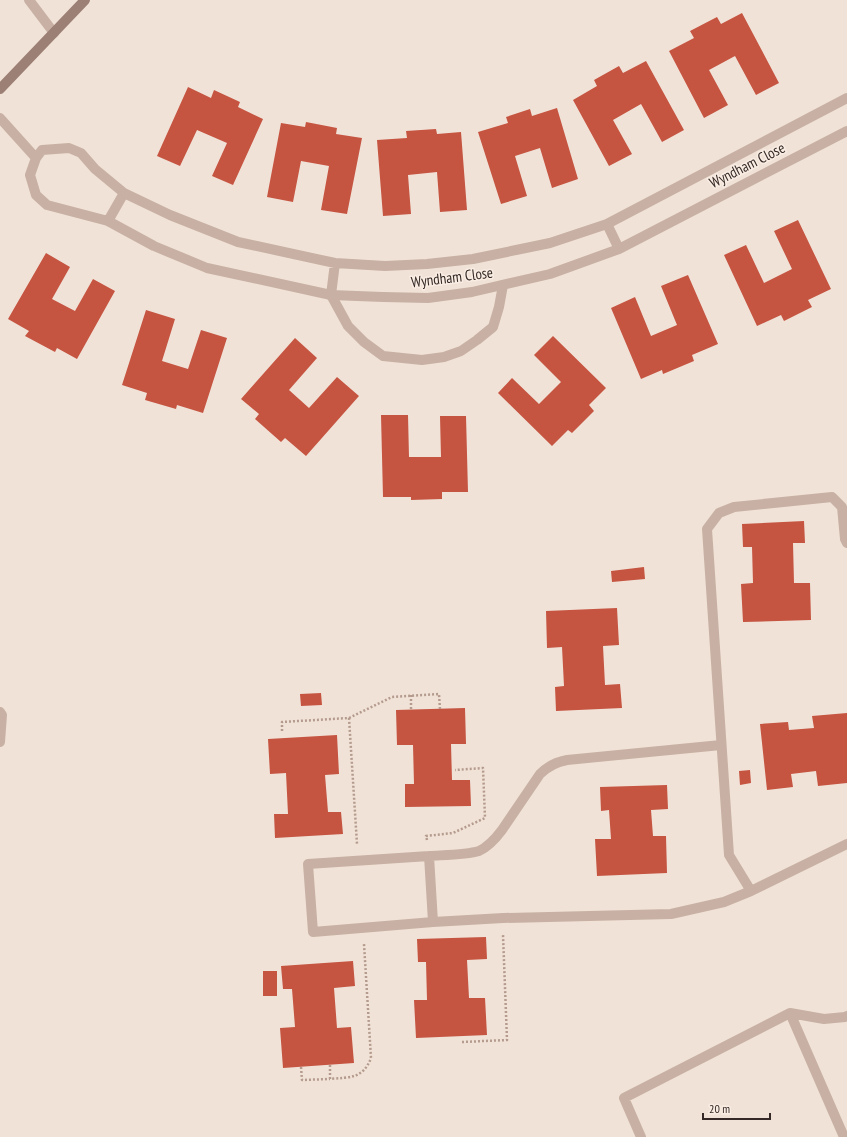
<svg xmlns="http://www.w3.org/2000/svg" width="847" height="1137" viewBox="0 0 847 1137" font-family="'PT Sans Narrow',sans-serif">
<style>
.building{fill:#c55441}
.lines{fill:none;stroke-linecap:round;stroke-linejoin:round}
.path{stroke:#b49b8e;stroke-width:2.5;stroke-dasharray:2 2;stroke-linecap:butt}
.service{stroke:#c8b1a4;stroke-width:10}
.minor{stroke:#c8b1a4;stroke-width:10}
.secondary{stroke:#9c7f75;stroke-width:10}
.labels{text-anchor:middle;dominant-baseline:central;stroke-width:3;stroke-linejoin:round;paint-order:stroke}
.street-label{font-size:15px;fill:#342926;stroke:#f9ede3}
</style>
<rect width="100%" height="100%" fill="#f1e2d7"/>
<path class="building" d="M742,13L779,83L756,95L735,56L709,70L728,105L704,118L669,51L694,38L690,31L717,17L721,24Z
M646,61L684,130L662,142L641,104L613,120L632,154L609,166L573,100L597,86L594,80L619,66L623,73Z
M188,87L211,98L214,90L240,102L238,107L263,119L233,185L212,176L227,143L197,130L180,166L157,156Z
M557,108L578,179L552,188L540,148L515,156L527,196L501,204L478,132L508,123L506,117L530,109L532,116Z
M306,122L337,128L336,134L362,138L347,214L321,210L329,166L301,161L293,202L267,197L281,123L305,127Z
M436,129L437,134L461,132L467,210L440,212L437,172L408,175L411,214L383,216L377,140L407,138L406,131Z
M798,220L831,289L808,300L812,307L784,321L781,315L757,326L724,255L746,245L764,283L792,269L774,231Z
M46,253L70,267L52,299L75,311L93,279L115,291L77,359L57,348L55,352L25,336L29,331L8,319Z
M688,275L718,344L692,355L694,361L663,374L662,370L641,379L611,308L635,297L651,336L677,325L661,286Z
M146,310L175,319L162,361L188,369L201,330L227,338L203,413L177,405L176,409L145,400L147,393L122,385Z
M553,336L606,388L589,405L594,411L572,433L568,430L552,446L498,393L512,378L539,404L561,382L534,355Z
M295,338L317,358L289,390L309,408L337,377L359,396L306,456L285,438L281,442L255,419L259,414L241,399Z
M381,415H408L409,457H441L440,416H466L468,492H442V499L411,500V497H383Z
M804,521L805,543H793L794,583H810L811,620L743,622L741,584L753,583L752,547H743L742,524Z
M644,567L645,579L612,582L611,571Z
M617,608L619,645L603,646L605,685L620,684L622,708L556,711L555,687L564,686L562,647L547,648L546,611Z
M321,693L322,705L301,706L300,694Z
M465,708L466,744H451L452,780H470L471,806L405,807V784H414L413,745H397L396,710Z
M847,713V783L818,786L816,771L791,774L793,787L767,790L760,724L788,722L789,730L814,728L812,716Z
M337,735L339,774L325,775L328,812H341L343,834L275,838L274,814H288L286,773L270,774L268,739Z
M750,770L751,783L740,785L739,771Z
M667,785L668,809L651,810L653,836H666L667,873L597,876L595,839H611L609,810L601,811L600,787Z
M486,937L487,959L467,960L469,998H485L487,1035L416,1038L414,1000H427L426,962H418L417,939Z
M353,961L355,986L334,988L337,1028L351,1027L354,1063L283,1068L280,1028L295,1027L292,989H283L281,966Z
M263,971H277V996H263Z"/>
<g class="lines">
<path class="path" d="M411,695V709
M349,718L392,697L439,694L440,709
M282,731V722L349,718L357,844
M427,840L426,836L453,833L485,818L483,768L455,770
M462,1042L507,1040L503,935
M330,1065V1079C350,1077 363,1079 371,1058L364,944
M301,1067L302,1080L330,1079"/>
<path class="service" d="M29,0L54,33
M331,295L348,326L364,342L383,356L422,360L444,357L461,351L477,340L493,327L499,307L503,285
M0,712L2,715L0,742
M429,856C443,855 466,855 479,851C488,847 496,838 502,830L540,774C548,766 556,762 567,760L721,745
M751,891L729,855L707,529L719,513L734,507L832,497L842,507L845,539L847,543
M433,922L429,856L308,864L313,932L433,922L503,918L671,914L724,902L751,891L847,844
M790,1013L844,1137
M641,1137L624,1098L790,1013L824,1019L845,1017L847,1016"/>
<path class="minor" d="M847,98L607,224L550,243L473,259L427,264L385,266L335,263L238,242L170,215L124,193L95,169L81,153L69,148L42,150L36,158L30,175L36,195L47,205L108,221L154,246L207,268L331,295L383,297L428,298L472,292L550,274L619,249L847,131
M0,118L36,158
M108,221L124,193
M607,224L619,249
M331,295L335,263"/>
<path class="secondary" d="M0,89L85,0"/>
</g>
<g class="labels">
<g class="street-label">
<text transform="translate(747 165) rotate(-27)">Wyndham Close</text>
<text transform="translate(452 277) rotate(-7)">Wyndham Close</text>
</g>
</g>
<path d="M703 1113v6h67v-6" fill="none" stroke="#342926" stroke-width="2"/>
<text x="709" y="1113" font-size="12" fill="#342926" stroke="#f9ede3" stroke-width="3" paint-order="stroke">20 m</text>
</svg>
